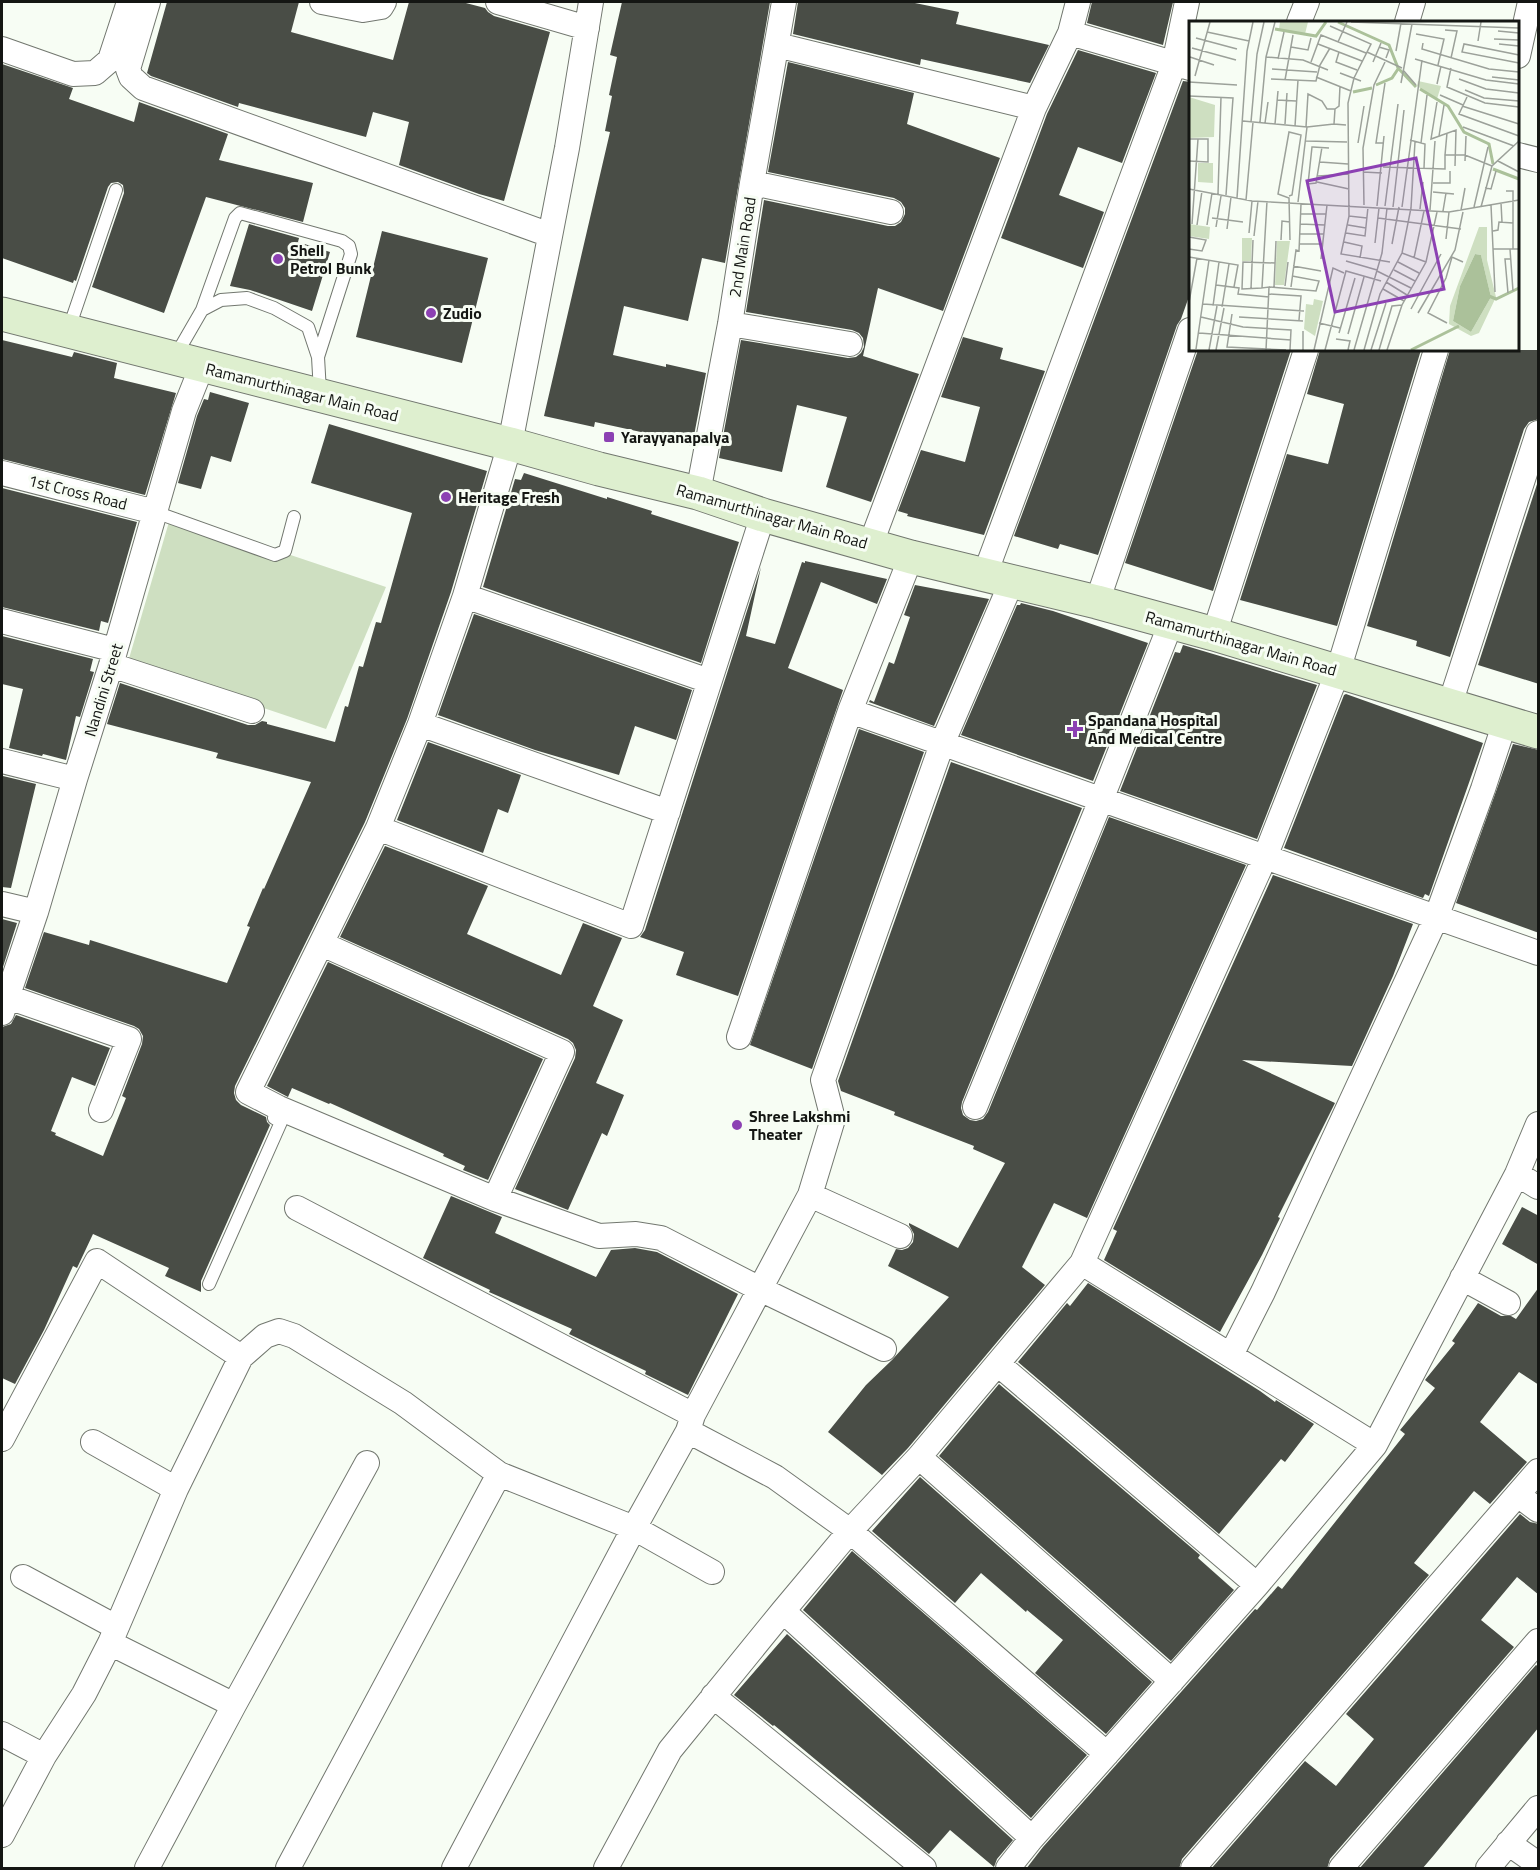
<svg xmlns="http://www.w3.org/2000/svg" width="1540" height="1870" viewBox="0 0 1540 1870" font-family="'Titillium Web',sans-serif">
<style>
.green{fill:#cedfc1}
.building{fill:#494d46}
.lines{fill:none;stroke-linecap:round;stroke-linejoin:round}
.lane-casing{stroke:#72776f;stroke-width:14}
.street-casing{stroke:#72776f;stroke-width:26}
.secondary-casing{stroke:#72776f;stroke-width:35}
.lane{stroke:#fff;stroke-width:12}
.street{stroke:#fff;stroke-width:24}
.secondary{stroke:#deefcf;stroke-width:33}
.poi-dot{fill:#8c41b3;stroke:#f7fdf4;stroke-width:2}
.labels{text-anchor:middle;dominant-baseline:central;stroke-width:6;stroke-linejoin:round;paint-order:stroke}
.street-label{font-size:16px;fill:#141613;stroke:#f7fdf4}
.poi-label{font-size:16px;font-weight:bold;fill:#141613;stroke:#f7fdf4;text-anchor:start}
.inset-river{fill:none;stroke:#abc19a;stroke-width:3}
.inset-road{fill:none;stroke:#9ca19a;stroke-width:1.5}
.view{fill:#8c41b3;fill-opacity:0.15;stroke:#8c41b3;stroke-width:3}
.inset-edge{fill:none;stroke:#141613;stroke-width:3}
</style>
<rect width="100%" height="100%" fill="#f7fdf4"/>
<path class="green" d="M171,515L386,587L326,729L128,662Z"/>
<path class="building" d="M167,2H299L291,32L393,60L409,2H462L485,8L488,12L494,16L550,32L504,201L479,194L399,165L409,122L373,112L366,137L239,103L238,107L151,76L147,73Z
M622,2H770L725,263L702,258L688,321L624,306L613,355L666,367V364L706,373L692,446L650,436V434L595,422L594,427L544,416L610,132L605,131L612,96L609,95L617,57L610,55Z
M798,2H910L959,12L956,24L1049,45L1030,83L921,59L920,65L793,34Z
M1092,2H1173L1163,45L1087,23Z
M1078,50L1156,73L1122,163L1078,147L1059,195L1104,212L1083,268L1001,238L1047,114Z
M788,62L914,93L907,124L1000,158L943,311L878,288L863,356L919,374L871,502L826,487L847,417L797,405L782,472L719,458L741,340L848,358L856,357L861,353L864,347L863,338L859,333L852,330L746,312L764,200L888,226H895L901,222L905,214V208L901,202L894,198L768,172Z
M2,64L73,88L69,99L134,122L139,102L228,134L219,160L313,183L303,222L206,197L164,313L92,287L124,193L123,185L118,182L111,183L108,187L76,281L74,280L73,283L2,258Z
M1183,81L1191,82V291L1181,319L1177,325L1098,555L1060,544L1058,549L1014,536Z
M249,224L299,238L298,242L330,252L312,311L250,290L230,286Z
M382,231L488,258L462,363L356,337Z
M963,337L1003,348L1000,359L1045,371L984,535L907,516L908,514L898,511L921,450L965,462L980,407L941,397Z
M2,340L72,357L74,352L117,363L114,378L176,393L145,495L2,459Z
M1198,350H1291L1213,591L1125,563Z
M1320,350H1421L1337,626L1240,600L1287,454L1328,464L1344,404L1307,394Z
M1450,350H1539V419L1529,422L1524,429L1450,657L1416,646L1417,641L1367,626Z
M210,392L249,403L231,462L211,456L201,489L178,483L197,416L204,399L208,400Z
M329,424L487,471L451,592L407,719L365,822L235,1086L234,1093L236,1100L241,1105L266,1117L267,1122L270,1125L201,1281V1292L165,1276L169,1268L93,1234L77,1268L73,1266L44,1330L15,1384L2,1378V1027L11,1024L16,1015L110,1048L95,1086L72,1077L51,1131L56,1133L55,1135L103,1156L126,1098L122,1096L142,1044L143,1036L139,1029L134,1026L25,988L44,932L89,945L90,940L227,983L250,927L247,926L263,888L264,889L311,782L216,758L218,753L107,724L120,683L248,725H255L262,721L267,722V724L335,742L345,706L348,707L359,666L363,667L376,622L381,623L412,513L311,483Z
M524,473L607,499V497L652,511L651,514L739,542L701,663L483,587L515,479L521,480Z
M1539,478V684L1478,665Z
M2,488L137,522L108,623L101,621L99,631L2,607Z
M805,561L887,579L877,604L821,582L788,668L843,690L738,996L676,975L684,952L640,937L645,930L761,567L746,636L775,644L802,562L805,563Z
M915,585L989,599L934,726L869,702L870,700L874,702L889,662L894,664L910,617L904,615Z
M1021,603L1053,611L1148,643L1093,781L961,735L1017,605H1020Z
M474,614L692,690L676,740L635,726L619,775L535,750L438,715Z
M2,636L93,659L90,671L94,672L80,717L76,716L66,760L43,754L42,756L9,748L23,689L2,684Z
M1183,645L1317,685L1257,839L1120,791L1175,652L1180,653Z
M1346,694L1483,743L1429,896L1425,894L1423,898L1284,848L1344,695Z
M859,729L924,752L812,1069L750,1045Z
M428,742L521,775L508,813L498,809L483,853L397,820Z
M1513,744L1539,750V933L1456,903Z
M951,762L1082,808L962,1102L961,1108L963,1115L970,1120L976,1121L983,1119L988,1112L1109,817L1246,865L1087,1218L1054,1203L1022,1267L1045,1285L908,1448L882,1475L828,1432L866,1385L892,1360L949,1297L888,1266L896,1249L902,1250L908,1248L913,1242L914,1234L909,1225V1223L958,1248L1005,1163L973,1149L974,1146L894,1115L895,1112L841,1091L838,1081Z
M3,776L36,784L11,888L2,887Z
M385,846L488,886L467,934L561,975L583,923L622,938L593,1006L623,1020L596,1083L624,1095L607,1136L602,1133L568,1210L515,1189L575,1058L576,1050L573,1043L568,1039L340,937Z
M1273,875L1413,924L1393,976L1352,1066L1242,1060L1335,1103L1278,1217L1280,1218L1262,1255L1220,1332L1104,1260L1117,1231L1113,1229Z
M2,919L17,923L2,970Z
M328,962L543,1059L488,1180L463,1170L465,1166L443,1156L444,1154L330,1103L329,1104L292,1088L288,1097L267,1086Z
M451,1196L502,1217L495,1233L596,1277L611,1250L635,1248L657,1252L738,1294L688,1395L645,1374L646,1371L569,1334L572,1329L489,1292L490,1290L423,1258Z
M1522,1207L1539,1216V1265L1502,1244Z
M1088,1283L1260,1391L1275,1402L1276,1400L1314,1424L1285,1462L1281,1459L1219,1534L1018,1362L1067,1303L1070,1306Z
M1539,1287V1385L1519,1372L1480,1422L1527,1462L1490,1504L1474,1491L1414,1563L1429,1575L1182,1859L1179,1869H1026L1043,1847L1255,1609L1257,1610L1278,1586L1282,1589L1405,1434L1400,1430L1435,1388L1425,1380L1455,1343L1452,1341L1478,1303L1501,1316H1511L1516,1319Z
M999,1384L1200,1555L1198,1558L1234,1590L1171,1661L939,1456Z
M920,1477L1152,1682L1106,1734L1035,1673L1063,1640L1027,1610L1026,1612L981,1573L955,1603L872,1531Z
M1520,1514L1530,1522L1539,1524V1595L1517,1577L1481,1620L1514,1647L1330,1859L1327,1869H1211L1305,1761L1336,1786L1374,1739L1346,1714Z
M852,1551L1087,1755L1031,1818L803,1610Z
M787,1634L1013,1840L997,1859L994,1867L950,1830L929,1854L774,1725L773,1726L734,1695Z
M1536,1665L1539,1667V1727L1434,1855L1422,1869H1359Z"/>
<g class="lines">
<g class="lane-casing">
<path id="lane" d="M202,310L235,218L240,213L342,241L349,246L351,254L318,357
M68,331L116,190
M176,355L202,310L221,300L247,298L274,308L308,327L318,357L320,392
M155,512L275,555L285,551L294,517
M209,1284L281,1122L274,1118L278,1109"/>
</g>
<g class="street-casing">
<path id="street" d="M148,2L128,69L131,77L143,88L550,235
M322,2L363,10L381,7L384,2
M498,2L587,28
M1299,22L1307,2
M1407,22L1413,2
M1070,33L1190,68
M777,45L1034,108
M2,49L73,74L95,73L110,60L129,2
M1518,56L1530,2
M1518,155L1538,160
M752,183L891,212
M730,324L850,344
M2,473L155,512
M698,493L730,324L752,183L784,2
M870,546L1034,108L1070,33L1078,2
M985,574L1174,64L1187,2
M465,596L510,444L567,148L591,2
M1097,602L1190,330
M2,621L115,650
M1214,634L1306,350
M111,665L252,711
M709,681L465,596L420,724L378,828L248,1092L279,1108L495,1199L599,1236L636,1234L661,1238L760,1289L884,1349
M1450,704L1538,433
M850,711L1538,953
M420,724L668,812
M2,761L75,779
M378,828L631,926L763,515
M2,904L36,912
M322,944L562,1052L495,1199
M8,997L129,1039L101,1110
M2,1013L36,912L75,779L111,665L184,411L202,366
M739,1037L850,711L911,557
M975,1107L1101,800L1171,623
M1517,1174L1538,1187
M810,1195L900,1236
M297,1208L693,1415
M1082,1263L1375,1445
M1462,1278L1508,1303
M1231,1355L1263,1292L1436,918L1483,789L1505,722
M998,1364L1257,1585
M688,1431L775,1477L850,1531L1107,1754
M2,1439L97,1261L241,1357
M93,1442L176,1489
M919,1457L1172,1681
M1518,1495L1538,1510
M23,1577L116,1627
M783,1611L1032,1838
M110,1643L234,1705
M713,1696L924,1868
M2,1734L44,1756
M2,1835L44,1756L84,1694L110,1643L176,1489L241,1357L265,1336L279,1331L294,1336L403,1403L499,1474L634,1528L712,1572
M1508,1843L1538,1864
M147,1868L234,1705L367,1463
M288,1868L499,1474
M454,1868L634,1528L688,1431L693,1415L810,1195L833,1119L823,1080L942,744L1012,581
M606,1868L670,1750L783,1611L850,1531L919,1457L1082,1263L1265,857L1338,671L1436,350
M1008,1868L1032,1838L1257,1585L1375,1445L1517,1174L1538,1124
M1193,1868L1538,1471
M1341,1868L1538,1641
M1488,1868L1538,1808"/>
</g>
<g class="secondary-casing">
<path id="secondary" d="M2,314L510,444L599,469L698,493L763,515L911,557L1097,602L1214,634L1538,732"/>
</g>
<use href="#lane" class="lane"/>
<use href="#street" class="street"/>
<use href="#secondary" class="secondary"/>
</g>
<g class="poi-dot">
<circle cx="278" cy="259" r="6"/>
<circle cx="431" cy="313" r="6"/>
<rect x="603" y="431" width="12" height="12" rx="3"/>
<circle cx="446" cy="497" r="6"/>
<path d="M1072 720h6v6h6v6h-6v6h-6v-6h-6v-6h6z"/>
<circle cx="737" cy="1125" r="6"/>
</g>
<g class="labels">
<g class="street-label">
<text transform="translate(742 247) rotate(-81)">2nd Main Road</text>
<text transform="translate(302 392) rotate(14)">Ramamurthinagar Main Road</text>
<text transform="translate(78 492) rotate(14)">1st Cross Road</text>
<text transform="translate(772 516) rotate(16)">Ramamurthinagar Main Road</text>
<text transform="translate(1241 643) rotate(16)">Ramamurthinagar Main Road</text>
<text transform="translate(103 690) rotate(-73)">Nandini Street</text>
</g>
<g class="poi-label">
<text x="290" y="250">Shell<tspan x="290" dy="18">Petrol Bunk</tspan></text>
<text x="443" y="313">Zudio</text>
<text x="621" y="437">Yarayyanapalya</text>
<text x="458" y="497">Heritage Fresh</text>
<text x="1088" y="720">Spandana Hospital<tspan x="1088" dy="18">And Medical Centre</tspan></text>
<text x="749" y="1116">Shree Lakshmi<tspan x="749" dy="18">Theater</tspan></text>
</g>
</g>
<g transform="translate(1189 21)">
<rect width="330" height="330" fill="#f7fdf4"/>
<path d="M91,1H119L116,13L90,8ZM229,60L252,65L248,78L228,65ZM0,76L26,84L25,116L0,117ZM9,142H24V162L9,161ZM0,203L21,206L20,218L0,215ZM290,206H298V239L307,276L290,312L282,315L260,303L261,285ZM286,233L292,234L302,276L282,311L264,300L271,265ZM53,217H63L62,240H53ZM88,220H101L95,264H86ZM125,278L134,280L126,315L115,308L117,283L124,284Z" fill="#cedfc1" fill-rule="evenodd"/>
<path d="M286,233L292,234L302,276L282,311L264,300L271,265Z" fill="#abc19a"/>
<path class="inset-river" d="M149,1L200,24L209,47L227,66M86,8L127,15L137,1M187,64L203,57L209,48M231,68L259,85L275,111L300,123L304,143M164,71L183,67M304,148L330,158M300,275L307,278L330,267M222,329L270,305"/>
<path class="inset-road" d="M162,1L330,7M141,5L182,23L165,57L159,82L160,195M256,9L268,10L262,37M309,10L330,12M18,11L60,20M227,13L255,18L249,44M7,17L48,28M305,18L330,19M289,20L292,1M149,21L158,1M234,22L233,28L300,48L330,51M129,23L173,40M310,23L330,25M102,26L119,29L122,17M190,26L200,29L197,37M3,27L47,39M207,30L212,2M150,31L147,41L168,49M178,31L213,47M330,34L275,23L273,31L330,42M1,36L25,44M77,36L114,39L139,49M89,38L95,11M226,38L297,59L330,63M122,41L132,14L177,32M184,41L192,22M262,47L258,66L296,82L330,86M83,48L128,51M214,49L227,64M151,52L172,60M6,55L21,1M127,56L162,70M303,56L330,59M82,58L127,60L131,44L141,27M270,58L297,68L330,72M96,59L104,14M0,61L48,64M212,62L223,3M248,63L252,45M276,69L295,77L330,80M251,74L274,84M0,75L44,77L37,174M278,76L270,93L330,115M88,79L107,80M248,81L242,118L267,109L266,145M273,85L330,103M146,88L150,85L151,65M54,100L118,106L145,103M62,101L68,33L75,1M71,101L77,36L86,1M76,102L79,81M86,103L89,70M96,103L98,72M106,105L109,59M117,106L119,73L133,80L138,88H146L145,103L157,104M274,106L325,125M250,115L255,84M0,118H19V141L0,140M221,119L236,123L235,147M117,120L158,121M169,122L175,85M195,122H187L196,62M232,122L238,74M133,126L127,162L119,163L123,126H124L140,127M256,134L258,112M276,140L277,115M309,140L330,151M131,141L159,143M194,146L256,148V134H276L303,145M174,151L193,152M129,155L160,153M128,161L160,168M244,162H261V150M296,167L302,168L307,150M0,168L63,180L260,191L330,179M317,170H324V228M244,171L265,173M29,173L32,76M100,175L103,174L112,114L100,111L89,173L100,177L101,219M48,177L58,30L64,1M57,179L64,101M109,181L118,106M312,182L313,201M175,184L174,127L185,64L196,41M302,184L306,271M188,185L195,115M196,185L209,83M204,186L215,89M213,186L233,39M285,186L299,126M292,186L303,145L330,120M231,188L234,161M241,189L246,120M272,189L276,167M254,190L257,172M112,193H137M23,197L54,201M178,197L160,195L152,233L201,241M189,197L272,208M3,203L9,118M111,203L136,204M8,204L13,170M18,204L23,172M159,204L177,207M27,206L32,175M38,208L42,176M304,210L309,209L310,201L324,202M60,212L63,180M157,212L176,215L179,186M111,213H135M65,215L69,180M0,216L17,219L13,230L0,228M257,218L260,191M92,219L93,200L101,201M155,221L173,225L171,237M186,222L190,187M111,223H134M203,223L210,186M304,228H330M321,228L324,270M213,232L237,241M0,236L49,244L45,266M225,237L235,190M132,238L138,184M157,240L188,249M209,241L230,252M104,245L132,250M205,249L226,260M188,250L222,267M197,261L218,274M27,264L50,267L49,273L80,276M96,265L99,241M80,266L127,270L130,260L103,255M85,266L87,220M102,266L107,229L110,230L112,183M73,267L53,268L54,241L86,242M62,268L64,219M194,268L215,280M319,272L316,238H322M80,273L112,275L110,299M0,281L8,237M14,283L115,290M24,285L30,241M33,286L40,243M222,288L252,233M229,292L266,229L274,191M43,293L38,326L97,329M12,296L54,306L102,309L101,329M50,296L114,300M130,302L151,307M258,302L239,292L257,257L263,236L274,241M10,312L102,319M150,312L166,257M159,313L175,256M147,318L161,320L159,329M7,328L20,239M20,329L28,285M27,329L35,287M77,329L80,266L73,267L78,180M114,329V310M125,329L144,247L155,252M136,329L157,250L192,260M165,329L193,232L198,187M175,329L191,273L213,232L222,187L226,121M182,329L197,282M190,329L203,285L213,284M198,329L213,284L237,241L248,191"/>
<path class="view" d="M227,137L255,268L146,291L118,160Z"/>
<rect width="330" height="330" class="inset-edge"/>
</g>
<rect width="1540" height="1870" fill="none" stroke="#141613" stroke-width="6"/>
</svg>
